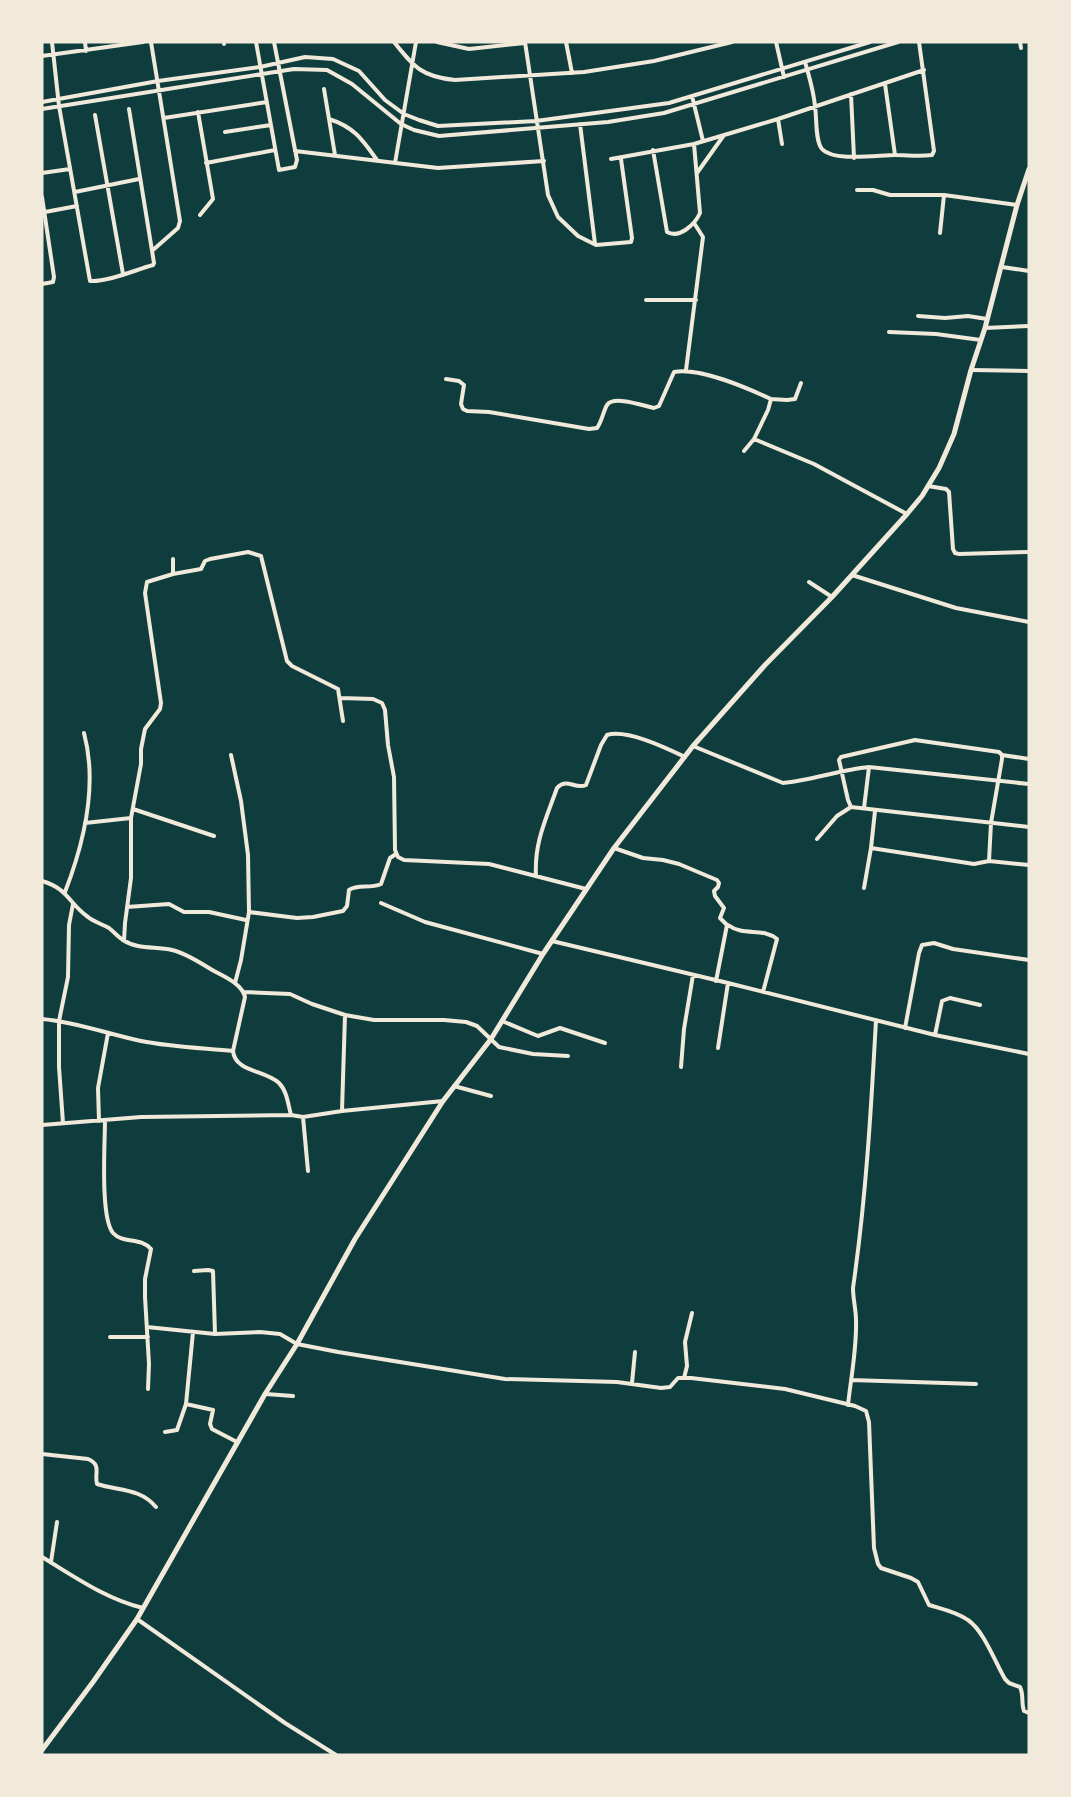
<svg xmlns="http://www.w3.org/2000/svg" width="1071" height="1797" viewBox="0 0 1071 1797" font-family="Manrope,sans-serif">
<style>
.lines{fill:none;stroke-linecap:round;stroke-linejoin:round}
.minor{stroke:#f1e9da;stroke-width:4}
.secondary{stroke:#f1e9da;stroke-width:5}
</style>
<rect width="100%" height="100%" fill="#0f3d3e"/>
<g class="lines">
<path class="minor" d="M52,42L59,106L90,281C108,282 135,270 153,265L154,263L129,109
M85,42L86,51
M151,42L180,221L178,228L153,250
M224,42V44
M256,42L279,170L295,167L297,160L274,42
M394,42C414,67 422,77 455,80L584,72L654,61L732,42
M437,42L469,49L525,43
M525,42L548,195L558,217L578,236L596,245L631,242L632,238L621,159
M566,42L572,73
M776,42L784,77
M1020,42L1021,48
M42,56L143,42
M805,62C809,76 814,92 815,107C817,118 815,141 822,149C834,162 878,155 895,155C908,155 918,157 932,155L934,151L919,42
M885,84L895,155
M324,89L335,155
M851,94L854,158
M692,96L703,141
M42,102L158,81L260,67L305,57L333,59L359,71L385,100L404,114L419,120L438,126L536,121L669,103L870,42
M42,109L294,69L327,70L352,84L401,124L414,130L439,136L608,122L664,113L898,42
M198,112L213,199L200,215
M95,115L123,274
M164,118L267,102
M329,119C354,127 362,139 377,160
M778,119L782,144
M580,124L595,244
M225,132L271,125
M653,150L667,232C680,239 695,224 700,213L694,144
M295,151L438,168L544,161
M611,159L694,144L778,119L924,70
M206,163L275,150
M395,163L416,42
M42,173L70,169
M697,173L724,135
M857,190H873L890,195H944L1017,205
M75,192L139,179
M42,197L54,277L53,282L42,284
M45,212L77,206
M940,233L944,195
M1002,267L1029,271
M646,300H696
M918,316L945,318L968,316L987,319
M985,328L1029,326
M889,332L936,334L981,340
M686,370L703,237L694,223
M971,370L1029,371
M446,379L459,381L464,385L461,404L463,409L467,411L489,412L589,429L597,428C602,421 603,412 607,405C614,395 644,406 654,408L659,406L674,372C700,367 747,388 771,399L768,410L754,439L814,464L907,514
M771,399L787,400L795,399L801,383
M744,451L754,439
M928,486L946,489L949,492L953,549L955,553L959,554L1029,552
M173,559V574
M852,575L956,608L1029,622
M809,582L832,597
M341,698L373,699L382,703L385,710L388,745L394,777L395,850L398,857L404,860L489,864L586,889
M693,746L783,783C812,780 840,770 869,767L1029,784
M231,755L241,801L248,855L249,912L241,960L235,983
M1002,755L1029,759
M864,808L869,767
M133,809L214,836
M875,811L871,848L974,864L989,861L1029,865
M85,823L131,818
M817,839L837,816L851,807
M614,848L643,858L663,860L679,864L717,880L719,883L718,887L714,891L715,896L724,908L720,918L727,925L716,981
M989,861L991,823L1002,759V755L999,752L915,740L841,757L839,760L848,800L851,807L1029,827
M536,876C534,843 546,819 557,788C567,777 575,790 586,785L601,745L607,735C627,729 666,748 685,757
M42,881C69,889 68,903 88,917C94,922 102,924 109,928C114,932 118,937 123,940C138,950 156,946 172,950C186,953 202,964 214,971C225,977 242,984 245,997L233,1051C235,1072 265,1070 279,1083C287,1091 288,1104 291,1115
M864,888L871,848
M65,892C84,843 98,785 84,733
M381,903L425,922L543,954
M127,907L169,904L184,912H209L246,920
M249,912L297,918L313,917L343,911L347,906L349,890C358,884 370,889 381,884L390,858L396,854
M728,925C744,937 763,927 777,939L763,992
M124,941L125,923L131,878V818L141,764V749L145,729L160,709L161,703L145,593L147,582L173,574L201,569L205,561L210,559L248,552L261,556L287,661L292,666L338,689L343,721
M552,941L728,983L935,1035L1029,1054
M244,992L290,994L312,1004L345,1015L374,1020H444L466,1022L477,1026L499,1047L533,1054L568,1056
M42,1019C76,1022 108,1034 141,1041C171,1047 202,1048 233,1051
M502,1021L538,1036L560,1028L605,1043
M905,1028L919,953L922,945L934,943L953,949L1029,960
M935,1035L942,1001L950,998L980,1005
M718,1048L728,983
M681,1067L684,1029L693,975
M454,1086L491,1096
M342,1111L345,1015
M303,1117L308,1171
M105,1120C105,1142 100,1218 113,1233C123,1244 141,1237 151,1249L145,1279V1297L149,1364L148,1389
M99,1121L98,1088L108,1033
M63,1123L59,1067V1021L68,977L69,925L73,904
M42,1125L141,1117L291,1115L303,1117L342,1111L443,1101
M194,1271L208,1270L213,1271L215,1334
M147,1327L215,1334L260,1332L280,1334L297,1344L338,1352L505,1379L617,1382L661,1388L670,1387L678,1378H691L785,1389L855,1406L866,1411L869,1422L874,1548L878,1564L881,1568L911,1578L918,1582L929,1605C942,1609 957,1612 968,1620C984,1631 995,1662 1005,1679L1009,1683L1020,1687C1024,1695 1021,1703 1024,1711L1029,1713
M193,1332L186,1404L213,1410L210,1424L212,1429L237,1442
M110,1337H148
M684,1378L687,1366L685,1342L692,1313
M851,1380L976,1384
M632,1383L635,1352
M266,1394L293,1396
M848,1405C851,1377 857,1348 856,1320C856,1310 853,1299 853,1288C866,1198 871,1111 876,1020
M165,1432L177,1430L186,1404
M42,1454L88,1459C102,1465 94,1473 97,1484C119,1491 140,1488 156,1507
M42,1557C75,1577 106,1599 143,1608
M51,1562L57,1522
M137,1619L285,1723L336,1755"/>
<path class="secondary" d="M42,1750L93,1682L137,1619L265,1394L297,1344L355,1239L443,1101L491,1039L543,954L614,848L693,746L765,665L832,597L907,514L922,496L939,468L954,434L971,370L985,328L1017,205L1029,169"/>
</g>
<rect width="1071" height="1797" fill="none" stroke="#f1e9da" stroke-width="87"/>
</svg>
